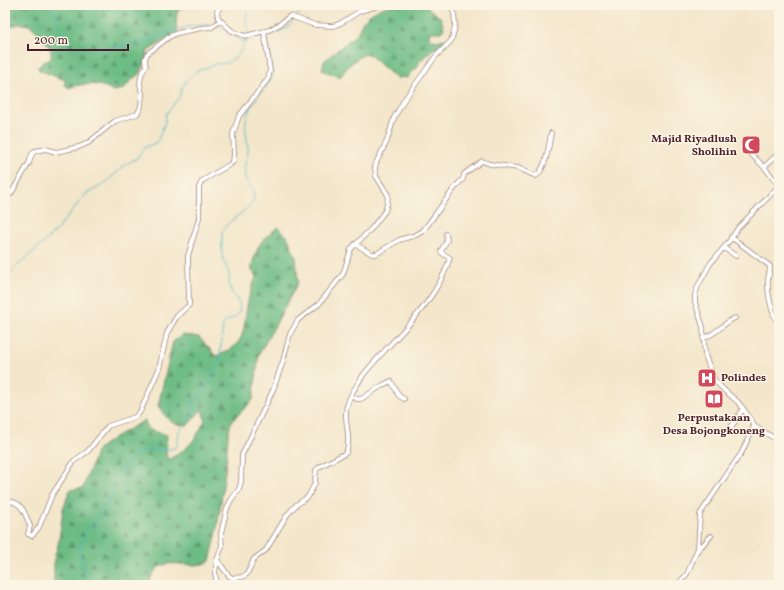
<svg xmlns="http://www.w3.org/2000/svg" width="784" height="590" viewBox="0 0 784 590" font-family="Vollkorn,serif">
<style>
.forest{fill:url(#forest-firs);stroke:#5c6e58}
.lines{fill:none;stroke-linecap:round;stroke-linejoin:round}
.stream{stroke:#48b5c4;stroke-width:1}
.street-casing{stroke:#9e827a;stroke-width:5.5}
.street{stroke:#fff;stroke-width:4}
.labels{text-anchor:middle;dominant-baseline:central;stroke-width:3;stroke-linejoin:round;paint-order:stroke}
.poi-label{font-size:11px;font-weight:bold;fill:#4a1f2b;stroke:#fcf5e5;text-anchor:end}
</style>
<defs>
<pattern id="forest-firs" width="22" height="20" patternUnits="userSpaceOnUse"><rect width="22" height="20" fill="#6dbc85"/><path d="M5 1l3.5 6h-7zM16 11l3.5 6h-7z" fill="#5c986d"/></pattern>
</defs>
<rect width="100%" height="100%" fill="#fcf5e5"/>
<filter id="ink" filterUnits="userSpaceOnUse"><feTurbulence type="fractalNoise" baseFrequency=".025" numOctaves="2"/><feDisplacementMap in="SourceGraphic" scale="8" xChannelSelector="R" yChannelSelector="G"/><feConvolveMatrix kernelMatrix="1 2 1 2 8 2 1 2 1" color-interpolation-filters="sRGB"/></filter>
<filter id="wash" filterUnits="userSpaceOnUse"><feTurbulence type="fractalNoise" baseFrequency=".012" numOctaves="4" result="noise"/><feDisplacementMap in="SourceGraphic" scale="16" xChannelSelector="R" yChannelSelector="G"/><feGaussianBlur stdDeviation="0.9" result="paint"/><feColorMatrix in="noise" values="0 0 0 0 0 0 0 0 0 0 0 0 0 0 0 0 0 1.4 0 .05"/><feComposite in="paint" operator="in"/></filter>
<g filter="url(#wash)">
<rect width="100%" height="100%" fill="#f3e6ca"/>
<path class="forest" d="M5,5H188V7L182,8L177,12L176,24L177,32L148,51L144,66L139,74L130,81L124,89L114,91C110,90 107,86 102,86C92,83 78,84 69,88L65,85V80L39,70L38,67L44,62L51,59C53,48 47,45 41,37C35,30 32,23 20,24C15,24 10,28 5,29Z
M393,5H427L428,8L441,18L444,29L441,32H429L430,39L437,41L444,39L447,44L441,48H434L425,57L420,60L417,68L411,72L407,78L401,77L397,79L369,54C357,54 347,68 340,77L322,70L324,61L357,34L363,21L368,16L381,8Z
M278,227L287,236L296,258L298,282L272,331L259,354L253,400L231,422L228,436L226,464L222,494L216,536L210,561C189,574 157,547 149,585H54V559L59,541L63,509L70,490L83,488L97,450L115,437L145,420L147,429L167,435L166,447L167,460C189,449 194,442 205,420L202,409L188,425C170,425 168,420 158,406L173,342L182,335L199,337L216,356C249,345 242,329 248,301C250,293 253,285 256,277L251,268C258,245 259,242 278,227Z"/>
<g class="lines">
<path class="stream" d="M48,5C63,14 56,35 69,44C72,47 79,47 84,47C103,51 125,46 144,41C168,34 187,23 212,25
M87,5C95,12 110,9 120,5
M296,17L307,5
M215,26L230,32L240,41L245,42L256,37L264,35
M249,33L246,20L248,6L249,5
M269,34L285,30L294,20
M5,277L54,233L86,194L103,185L125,165L137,158L144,148L157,142L165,122L166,114L179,97L182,88L187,80L195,72L216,64L227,63L236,57L247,41
M89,585L85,577L79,549L86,531L95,522L109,501L115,485L123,467L132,456L147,450L172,449L177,446L179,431L195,412L192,400L204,392L207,385L212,380L215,369L219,363L223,324C228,318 236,320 239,312C243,302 233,297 230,288C228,283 230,278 229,273C227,268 225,264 223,259C221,252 222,242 222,235C223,221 249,212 254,199C256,192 247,184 245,177C243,168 247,159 248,150C248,140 244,129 246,120C248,104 266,90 273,76L268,34"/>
</g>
</g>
<g filter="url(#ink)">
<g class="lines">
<g class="street-casing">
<path id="street" d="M223,5L217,11L218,18L232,31L245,36L269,30L280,24L290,16L315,25L333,26L341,23L360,11L381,5
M748,151L764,167L779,153
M764,167L779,185
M5,201L12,192L29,163L32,154L35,151L46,149L56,152L79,147L88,143L115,121L137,114L139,111L141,106L142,94L140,84L141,75L146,66L145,59L147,54L169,37L177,33L201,28L212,27L220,21
M731,237L770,266C770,271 769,274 768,279C767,288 771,317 779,322
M355,244L372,254H376L399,240L416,235L423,231L456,186L463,179L464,174L482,161L490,164L518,168L536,176C546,169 549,145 551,133
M724,248L736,256
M703,338C716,335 723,323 735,318
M351,396L357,399H361L383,385L391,381L399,396L404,399
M754,426L779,441
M728,430L735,422L743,408
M5,501C22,500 25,513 30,526L28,534L32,536L39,527L52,495L74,461L88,451L108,426L135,417L140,412L159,369L167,333L177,316L189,305L188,256L199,218V187L202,181L207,178L229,165L233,162L234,154L233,134L239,116L268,79L270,71L264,32
M697,551L711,536
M217,560L229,576L233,578L242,577L247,574L254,559L266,550L287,515L296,505L308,497L315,483L316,470L319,467L346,453C351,440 346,428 346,415C345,401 357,385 364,374C394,337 435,306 450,258L442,253L441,251L447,240L446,234
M217,585L215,573L217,560L222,546L221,533L227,508L231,500L239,489L241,482L242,455L273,390L283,361L290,334L298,320L319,304L343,274L351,249L372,228L385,211L387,204L388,195L376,176L375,168L376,163L387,141L394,118L404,100L436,56L451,41L454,31L455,24L454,13L450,5
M677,585L687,574L698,548L700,514L742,452L754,426L752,421L738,402L725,391L715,381L713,377L705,355L703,327L695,302V295L698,286L710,264L730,240L738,228L779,186"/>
</g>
<use href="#street" class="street"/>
</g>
</g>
<defs>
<g id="mosque-square" transform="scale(1)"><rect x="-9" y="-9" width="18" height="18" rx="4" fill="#d1495b" stroke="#fcf5e5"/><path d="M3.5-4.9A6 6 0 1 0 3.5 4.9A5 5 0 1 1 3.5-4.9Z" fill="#fff"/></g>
<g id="hospital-square" transform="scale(1)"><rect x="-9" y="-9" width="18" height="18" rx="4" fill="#d1495b" stroke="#fcf5e5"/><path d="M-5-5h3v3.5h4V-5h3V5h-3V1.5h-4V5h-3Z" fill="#fff"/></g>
<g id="library-square" transform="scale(1)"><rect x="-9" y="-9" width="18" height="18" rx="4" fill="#d1495b" stroke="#fcf5e5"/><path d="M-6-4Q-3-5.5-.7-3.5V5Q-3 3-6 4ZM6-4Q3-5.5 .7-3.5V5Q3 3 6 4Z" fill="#fff"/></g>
</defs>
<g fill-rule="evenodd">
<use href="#mosque-square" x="751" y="145"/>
<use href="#hospital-square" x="707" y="378"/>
<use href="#library-square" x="714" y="399"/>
</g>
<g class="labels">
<g class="poi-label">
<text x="737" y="139">Majid Riyadlush<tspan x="737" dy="13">Sholihin</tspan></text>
<text x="721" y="378" text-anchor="start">Polindes</text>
<text x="714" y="418" text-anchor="middle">Perpustakaan<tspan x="714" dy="13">Desa Bojongkoneng</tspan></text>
</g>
</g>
<rect width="784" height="590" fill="none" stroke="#fcf5e5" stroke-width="20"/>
<path d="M28 44v6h100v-6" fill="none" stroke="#4a1f2b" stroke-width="2"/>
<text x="34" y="44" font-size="12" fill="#4a1f2b" stroke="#fcf5e5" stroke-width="3" paint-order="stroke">200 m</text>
</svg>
